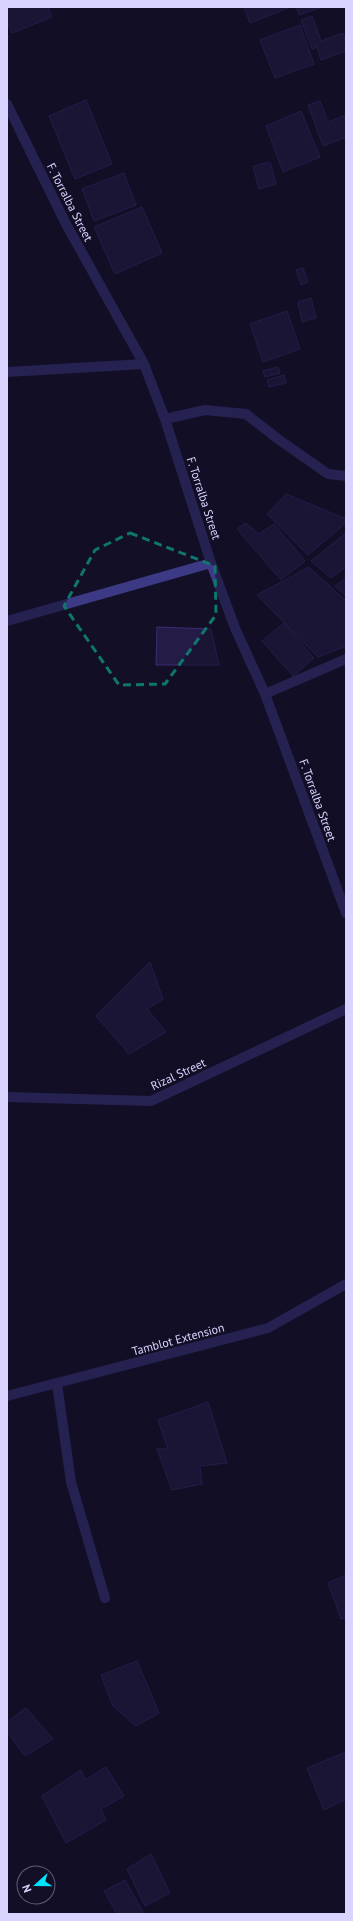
<svg xmlns="http://www.w3.org/2000/svg" width="353" height="1921" viewBox="0 0 353 1921" font-family="'PT Sans',sans-serif">
<style>
.building{fill:#241b47;stroke:#3b2d73}
.lines{fill:none;stroke-linecap:round;stroke-linejoin:round}
.minor{stroke:#3d3a85;stroke-width:10}
.marked{fill:none;stroke:#0f766e;stroke-width:3;stroke-dasharray:8 5;stroke-linejoin:round}
.labels{text-anchor:middle;dominant-baseline:central;stroke-width:3;stroke-linejoin:round;paint-order:stroke}
.street-label{font-size:12px;fill:#d9d4ff;stroke:#130f26}
</style>
<rect width="100%" height="100%" fill="#130f26"/>
<path class="building" d="M7,7H48L52,17L12,33L7,21Z
M244,7H291L250,23Z
M296,7H322L299,15Z
M312,16L321,41L343,33L346,42V51L321,60L317,47L312,49L301,20Z
M300,25L314,64L275,78L260,40Z
M86,100L112,164L75,179L49,116Z
M320,101L328,122L346,115V137L323,146L308,105Z
M301,111L320,157L283,172L266,126Z
M270,162L276,184L259,189L253,166Z
M124,173L136,205L94,221L82,189Z
M142,207L162,253L115,274L94,227Z
M303,268L308,282L301,285L296,270Z
M311,298L316,318L302,322L298,302Z
M287,311L300,349L263,362L250,324Z
M278,367L280,373L265,377L263,371Z
M284,375L286,383L269,387L267,380Z
M286,494L346,519V523L308,555L267,514Z
M246,523L259,534L274,524L305,561L281,580L237,529Z
M346,533V567L331,578L311,561Z
M309,567L346,601V646L318,657L257,595Z
M346,578V596L335,586Z
M284,623L314,658L293,676L262,641Z
M157,627L211,629L219,665H156Z
M150,962L163,999L147,1009L166,1032L129,1054L96,1016Z
M208,1402L227,1463L200,1466L202,1484L172,1490L157,1449H168L158,1420Z
M346,1575V1617L341,1619L328,1583Z
M137,1661L159,1713L136,1726L113,1706L101,1675Z
M26,1708L53,1739L25,1756L7,1732V1722Z
M346,1752V1799L324,1810L307,1768Z
M106,1767L124,1796L101,1809L106,1820L66,1843L42,1796L81,1770L85,1780Z
M151,1854L170,1893L145,1906L127,1869Z
M125,1880L144,1914H117L104,1891Z"/>
<g class="lines">
<path class="minor" d="M7,104L66,224L144,364L165,419L211,563L235,628L265,694L346,913
M7,372L144,364
M165,419L205,410L246,414L278,439L328,474L346,476
M7,621L211,563
M265,694L346,659
M7,1097L151,1101L346,1009
M57,1384L71,1482L105,1598
M7,1396L268,1328L346,1284"/>
</g>
<path d="M0 0H353V1921H0ZM130,533L215,566L216,615L165,684L119,685L64,606L95,550Z" fill="#130f26" fill-opacity=".55" fill-rule="evenodd"/>
<path class="marked" d="M130,533L215,566L216,615L165,684L119,685L64,606L95,550Z"/>
<g class="labels">
<g class="street-label">
<text transform="translate(70 202) rotate(63)">F. Torralba Street</text>
<text transform="translate(204 498) rotate(72)">F. Torralba Street</text>
<text transform="translate(318 800) rotate(70)">F. Torralba Street</text>
<text transform="translate(178 1074) rotate(-25)">Rizal Street</text>
<text transform="translate(178 1339) rotate(-15)">Tamblot Extension</text>
</g>
</g>
<rect width="353" height="1921" fill="none" stroke="#d9d4ff" stroke-width="16"/>
<g transform="translate(36 1885) rotate(249)"><circle r="19" fill="#130f26" stroke="#625e7d"/>
<path d="M0-3L7 15L0 10L-7 15Z" fill="#00e5ff"/>
<text y="-6" font-size="11" font-weight="bold" text-anchor="middle" fill="#d9d4ff">N</text>
</g>
</svg>
